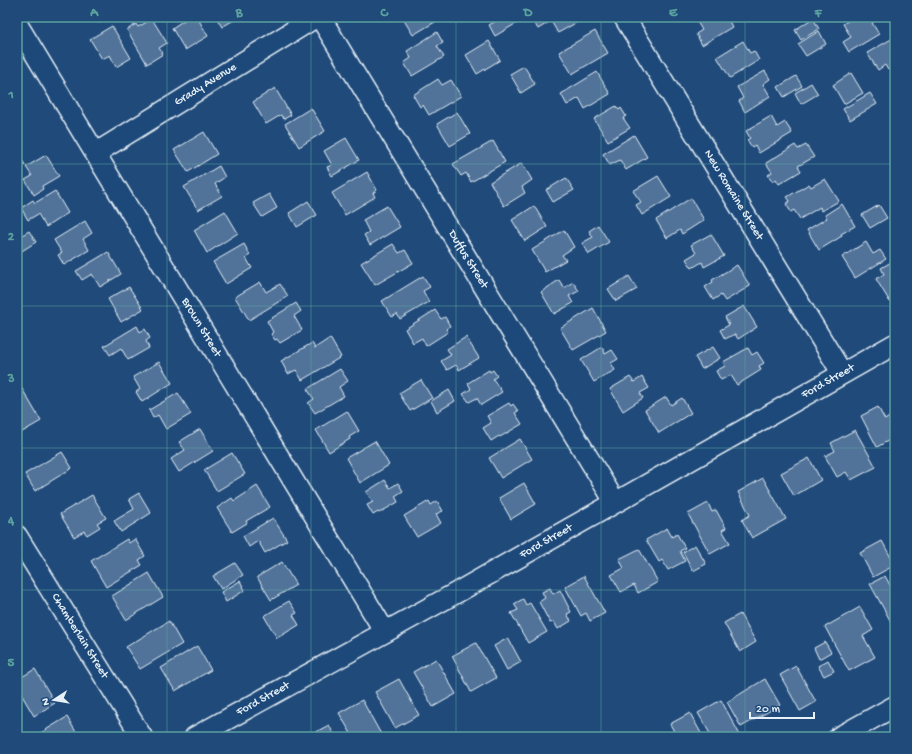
<svg xmlns="http://www.w3.org/2000/svg" width="912" height="754" viewBox="0 0 912 754" font-family="'Gochi Hand',sans-serif">
<style>
.building{fill:#517399;stroke:#e8f1f8}
.lines{fill:none;stroke-linecap:round;stroke-linejoin:round}
.street-casing{stroke:#e8f1f8;stroke-width:23}
.street{stroke:#1f4a7a;stroke-width:20}
.grid{fill:none;stroke:#5ba19e;stroke-width:1;stroke-opacity:0.55}
.labels{text-anchor:middle;dominant-baseline:central;stroke-width:3;stroke-linejoin:round;paint-order:stroke}
.street-label{font-size:12px;fill:#e8f1f8;stroke:#1f4a7a}
.neatline{fill:none;stroke:#5ba19e;stroke-width:1.5}
.grid-label{font-size:13px;text-anchor:middle;font-weight:bold;fill:#5ba19e}
</style>
<rect width="100%" height="100%" fill="#1f4a7a"/>
<filter id="ink" filterUnits="userSpaceOnUse"><feTurbulence type="fractalNoise" baseFrequency=".025" numOctaves="2"/><feDisplacementMap in="SourceGraphic" scale="8" xChannelSelector="R" yChannelSelector="G"/><feConvolveMatrix kernelMatrix="1 2 1 2 8 2 1 2 1" color-interpolation-filters="sRGB"/></filter>
<g filter="url(#ink)">
<path class="building" d="M95,17H108L99,23Z
M189,17H197L208,36L185,50L172,28Z
M216,17H239L222,27Z
M402,17H439L440,19L413,35Z
M503,17H514L517,23L495,36L489,25Z
M535,17H579L581,20L558,33L551,21L538,29L532,19Z
M702,17H727L732,27L702,45L696,34L702,30L696,20Z
M854,17H876L878,19L872,23L879,34L849,52L843,42L851,37L843,24Z
M813,18L819,29L801,40L795,30Z
M152,19L167,43L159,48L163,54L147,64L127,30L136,24L138,27Z
M112,26L131,58L116,67L110,55L102,59L90,39Z
M595,31L608,53L572,74L559,52Z
M819,31L826,44L806,56L798,44Z
M437,32L443,43L437,46L444,57L412,76L404,63L411,58L407,51Z
M895,37V66L888,70L885,65L878,70L867,53Z
M489,41L500,60L477,74L466,55Z
M743,41L750,53L754,51L759,60L730,78L717,57Z
M524,66L535,84L521,93L510,74Z
M765,71L770,79L763,84L770,96L745,112L739,101L743,98L737,87Z
M597,72L610,94L585,109L579,98L567,105L561,94Z
M851,73L863,93L844,104L833,85Z
M796,76L802,86L784,97L778,87Z
M438,79L442,85L451,80L461,96L429,115L423,105L420,107L413,95Z
M811,83L818,94L801,104L795,93Z
M275,88L291,115L284,119L281,115L266,124L253,102Z
M870,93L877,104L850,120L843,109Z
M616,106L619,110L621,108L626,116L623,118L630,128L608,141L594,119Z
M311,108L325,131L299,147L285,124Z
M457,112L470,134L450,146L437,124Z
M771,116L777,127L785,122L792,133L759,153L755,145L752,147L747,140L750,138L746,131Z
M204,132L217,154L188,172L174,150Z
M634,135L647,157L626,170L620,160L610,165L603,154Z
M346,138L359,160L332,176L327,167L332,165L324,151Z
M493,141L505,162L471,182L466,173L461,176L453,164Z
M795,145L798,149L806,145L814,157L798,166L801,171L779,184L776,179L773,182L768,175L772,172L766,163Z
M17,151L25,165L17,170Z
M46,155L59,176L42,186L43,189L34,195L25,180L32,176L26,167Z
M522,163L532,180L522,187L525,193L504,206L490,182Z
M219,166L225,177L215,184L222,196L198,210L184,187Z
M367,172L377,190L373,193L375,197L345,215L332,193Z
M658,176L671,197L642,215L636,205L641,202L633,191Z
M566,178L574,190L553,202L546,190Z
M825,179L839,201L821,211L820,207L800,219L794,210L791,212L786,204L790,201L787,197L809,184L811,187Z
M55,191L68,213L46,227L38,214L28,220L21,208L33,200L35,203Z
M269,194L277,208L262,217L253,203Z
M691,198L704,220L682,234L680,230L667,238L656,220Z
M308,201L317,215L297,227L289,213Z
M842,204L855,226L841,234L842,236L819,250L807,230L827,218L825,215Z
M879,205L887,218L870,228L862,215Z
M387,206L400,227L370,245L364,235L369,232L363,220Z
M534,206L547,227L525,241L512,220Z
M225,211L238,233L207,253L194,230Z
M85,221L92,233L83,239L89,250L64,265L58,255L62,253L54,240Z
M598,225L609,242L589,254L582,243L593,237L589,231Z
M564,230L574,247L562,255L566,260L545,272L532,250Z
M29,231L36,242L17,254V238Z
M711,234L724,256L704,267L702,262L692,268L686,259L696,253L691,245Z
M866,242L873,254L880,250L886,259L855,278L842,257Z
M244,244L250,255L246,258L252,268L226,284L213,262Z
M393,244L399,253L405,250L413,263L375,285L361,263Z
M108,252L121,274L100,287L92,274L82,280L76,271Z
M895,260V299L890,302L876,279L884,274L881,268Z
M737,265L750,286L725,301L721,295L713,300L705,287L713,282L712,280Z
M423,276L430,287L423,291L429,302L400,319L397,314L392,317L382,301Z
M629,276L637,289L616,301L608,289Z
M559,280L564,288L573,282L579,291L569,296L573,303L554,314L541,292Z
M260,282L266,292L280,284L288,296L249,320L235,297Z
M129,287L143,309L121,322L108,299Z
M296,303L301,311L294,316L302,330L280,343L277,339L275,340L271,334L273,332L267,321Z
M744,306L757,327L738,339L735,334L725,339L720,330L729,325L725,317Z
M593,308L606,331L573,350L560,328Z
M435,310L441,319L445,317L450,326L446,329L448,332L426,346L422,338L413,343L405,329Z
M137,326L140,332L145,329L150,338L146,341L149,348L128,360L121,348L110,355L104,346Z
M466,337L479,358L459,370L456,365L447,370L441,361L451,355L447,349Z
M330,338L341,357L302,380L296,370L288,374L281,361L312,343L315,348Z
M602,347L605,354L612,350L618,359L611,363L615,370L594,382L581,360Z
M713,347L720,358L702,369L695,357Z
M748,348L752,355L757,352L764,363L759,366L761,370L737,385L731,375L721,380L716,371L725,366L723,362Z
M159,362L172,383L142,402L136,392L140,389L133,377Z
M340,369L348,381L339,387L344,396L315,413L308,403L314,399L307,389Z
M489,370L490,372L493,370L497,376L493,379L502,392L481,405L477,398L469,402L463,394L471,389L468,383Z
M630,377L634,382L642,377L649,388L640,393L643,398L623,411L610,389Z
M421,380L432,398L410,411L399,393Z
M21,387L41,421L17,435V389Z
M449,390L455,401L437,412L431,401Z
M178,393L191,414L166,429L158,415L153,418L149,410Z
M666,397L671,405L682,398L691,413L659,433L645,410Z
M509,403L511,406L513,404L518,411L515,413L522,424L500,437L499,436L491,441L483,428L491,423L487,416Z
M878,407L885,420L889,417L895,428V437L877,447L861,416Z
M347,411L359,431L349,437L350,439L329,452L316,430Z
M200,429L213,451L179,472L171,459L185,450L179,442Z
M855,430L876,467L851,480L846,472L837,477L825,456L835,451L831,443Z
M520,439L532,459L501,478L489,458Z
M375,441L389,465L360,483L346,458Z
M62,452L72,468L35,491L25,474Z
M232,453L245,474L217,491L204,470Z
M809,458L821,480L794,496L781,473Z
M763,478L786,519L752,538L742,520L750,515L738,492Z
M385,480L390,488L398,483L403,491L395,496L398,502L379,513L378,512L373,515L367,505L373,502L366,492Z
M524,483L536,504L511,519L499,498Z
M257,486L270,507L246,521L247,523L232,532L217,508L232,498L234,501Z
M139,493L151,513L121,532L114,521L134,509L129,499Z
M92,495L106,518L97,523L100,527L87,535L84,531L74,537L60,514Z
M429,501L431,505L437,501L443,511L436,514L441,523L417,537L404,516Z
M708,503L712,512L716,510L726,528L722,530L730,543L710,554L688,514Z
M273,518L287,540L265,553L258,541L249,547L243,536Z
M667,528L672,537L677,534L685,548L680,551L685,561L668,570L662,560L659,562L646,540Z
M127,539L129,543L135,539L145,556L139,560L142,565L106,587L91,561Z
M882,541L895,565L873,577L860,553Z
M695,545L706,564L693,571L683,552Z
M639,549L658,582L638,593L634,585L621,592L611,575L624,568L619,559Z
M282,562L296,585L271,600L257,577Z
M235,563L243,575L221,589L213,576Z
M149,573L163,597L126,620L112,596Z
M584,576L605,613L590,621L586,613L581,616L565,587Z
M885,576L895,594V629L870,584Z
M240,581L245,590L226,602L221,592Z
M550,588L553,594L560,590L571,612L567,614L571,621L558,629L554,622L550,623L539,602L545,598L542,592Z
M523,599L526,605L530,603L547,632L528,643L511,613L518,610L514,604Z
M289,601L297,613L293,615L299,625L277,638L264,616Z
M860,607L873,630L863,636L875,657L849,671L825,627Z
M740,614L756,642L740,652L724,623Z
M169,621L182,644L140,669L126,647Z
M508,638L521,662L507,670L494,646Z
M825,642L831,652L819,659L814,648Z
M476,643L496,678L471,692L452,656Z
M197,646L211,670L175,691L161,668Z
M436,659L456,694L433,707L413,672Z
M828,660L834,671L824,676L818,666Z
M796,666L816,702L800,711L780,675Z
M35,669L55,703L34,716L17,687V680Z
M399,679L419,715L395,728L375,692Z
M765,679L780,705L741,727L727,702Z
M362,700L382,736L381,737H353L339,713Z
M721,700L740,735L737,737H712L698,713Z
M690,713L703,737H677L670,724Z
M67,717L79,737H34Z
M329,725L335,737H306Z"/>
<g class="lines">
<g class="street-casing">
<g id="street">
<path id="s1" d="M320,17L615,502"/>
<path id="s2" d="M624,17L842,373"/>
<path id="s3" d="M17,24L385,632"/>
<path id="s4" d="M96,153L316,17"/>
<path id="s5" d="M17,536L142,737"/>
<path id="s6" d="M195,737L456,593L895,344"/>
<path d="M839,737L895,706"/>
</g>
</g>
<use href="#street" class="street"/>
</g>
</g>
<path class="grid" d="M167,17V737M311,17V737M456,17V737M601,17V737M745,17V737M17,164H895M17,306H895M17,448H895M17,590H895"/>
<g class="labels">
<g class="street-label">
<text stroke="none"><textPath href="#s4" startOffset="129">Grady Avenue</textPath></text>
<text stroke="none"><textPath href="#s2" startOffset="209">New Romaine Street</textPath></text>
<text stroke="none"><textPath href="#s1" startOffset="284">Duffus Street</textPath></text>
<text stroke="none"><textPath href="#s3" startOffset="355">Brown Street</textPath></text>
<text stroke="none"><textPath href="#s6" startOffset="726">Ford Street</textPath></text>
<text stroke="none"><textPath href="#s6" startOffset="402">Ford Street</textPath></text>
<text stroke="none"><textPath href="#s5" startOffset="118">Chamberlain Street</textPath></text>
<text stroke="none"><textPath href="#s6" startOffset="78">Ford Street</textPath></text>
</g>
</g>
<rect width="912" height="754" fill="none" stroke="#1f4a7a" stroke-width="44"/>
<g transform="translate(54 700) rotate(258)" stroke="#1f4a7a" stroke-width="3" paint-order="stroke">
<path d="M0-3L7 15L0 10L-7 15Z" fill="#e8f1f8"/>
<text y="-6" font-size="11" font-weight="bold" text-anchor="middle" fill="#e8f1f8">N</text>
</g>
<path d="M750 712v6h64v-6" fill="none" stroke="#e8f1f8" stroke-width="2"/>
<text x="756" y="712" font-size="12" fill="#e8f1f8" stroke="#1f4a7a" stroke-width="3" paint-order="stroke">20 m</text>
<rect x="22" y="22" width="868" height="710" class="neatline"/>
<g class="grid-label">
<text x="94" y="16">A</text>
<text x="239" y="16">B</text>
<text x="384" y="16">C</text>
<text x="528" y="16">D</text>
<text x="673" y="16">E</text>
<text x="818" y="16">F</text>
<text x="11" y="98">1</text>
<text x="11" y="240">2</text>
<text x="11" y="382">3</text>
<text x="11" y="524">4</text>
<text x="11" y="666">5</text>
</g>
</svg>
